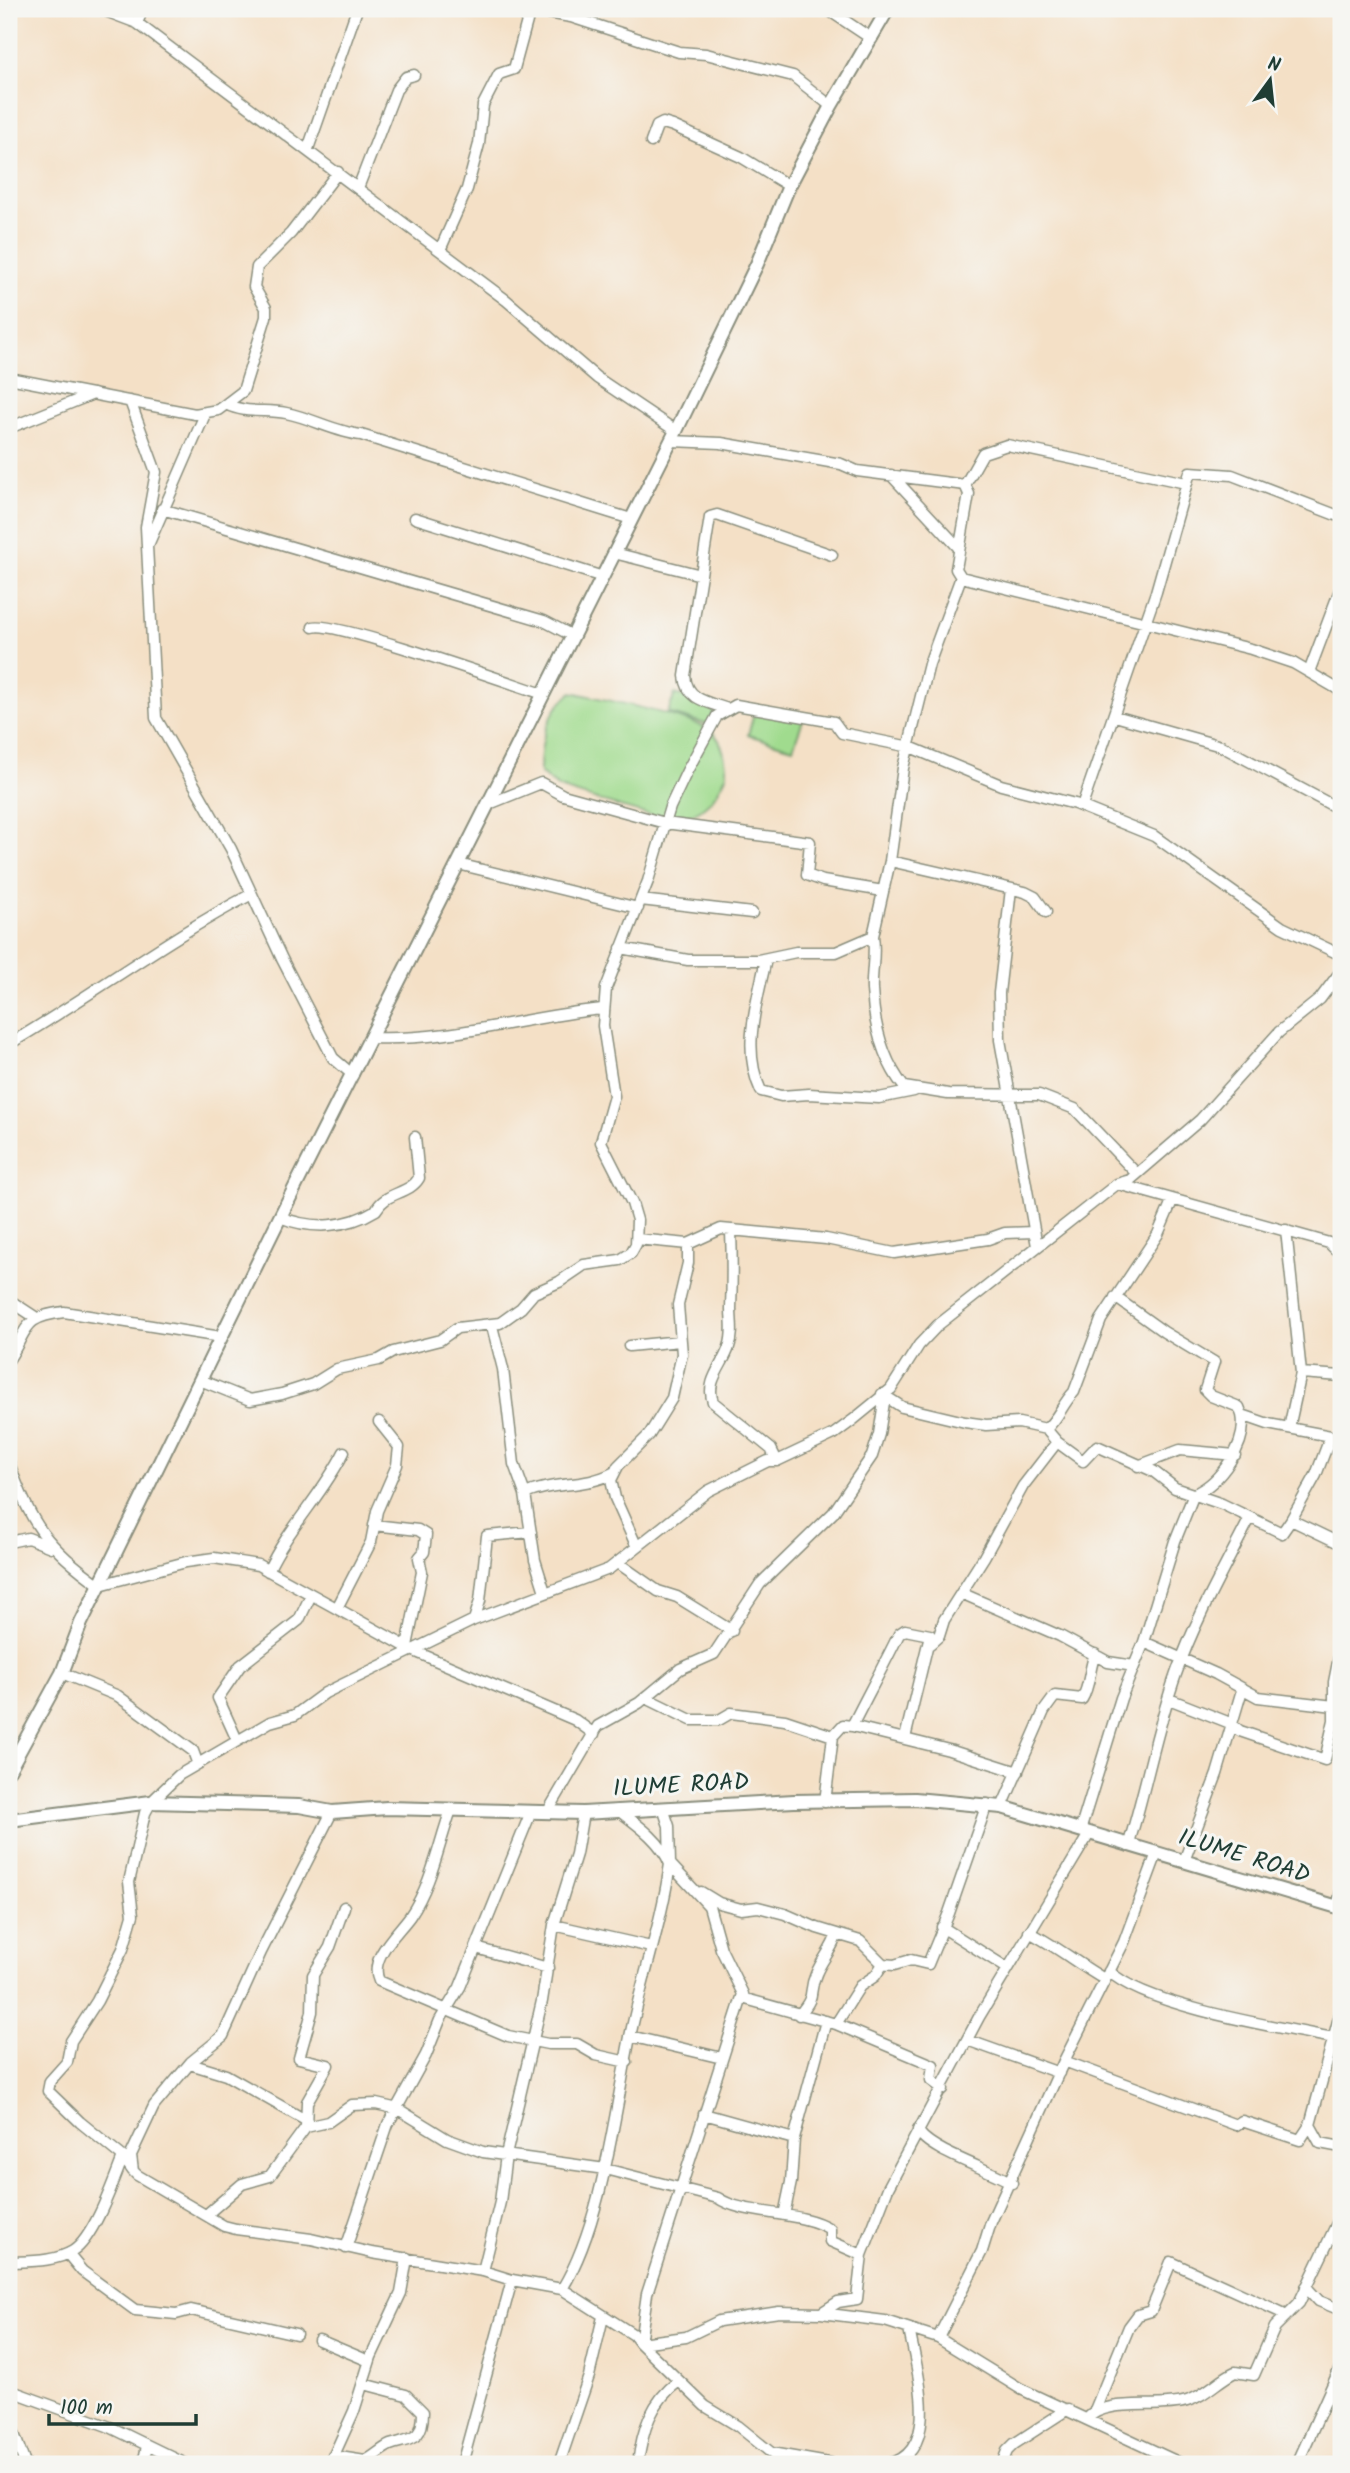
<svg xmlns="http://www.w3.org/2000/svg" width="1350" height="2473" viewBox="0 0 1350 2473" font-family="Kalam,sans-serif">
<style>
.pitch{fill:#a0db8e;stroke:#608c61;stroke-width:2}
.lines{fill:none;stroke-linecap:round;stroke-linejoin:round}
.minor-casing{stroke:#8a8e7d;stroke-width:13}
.tertiary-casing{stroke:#8a8e7d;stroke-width:16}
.minor{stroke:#fff;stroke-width:10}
.tertiary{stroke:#fff;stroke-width:12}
.labels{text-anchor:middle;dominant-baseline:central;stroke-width:6;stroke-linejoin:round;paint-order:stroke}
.street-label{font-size:24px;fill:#1f3d34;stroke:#f6f6f2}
</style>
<rect width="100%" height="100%" fill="#f6f6f2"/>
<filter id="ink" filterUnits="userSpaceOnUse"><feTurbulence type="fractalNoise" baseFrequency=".0143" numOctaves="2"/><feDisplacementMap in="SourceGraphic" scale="14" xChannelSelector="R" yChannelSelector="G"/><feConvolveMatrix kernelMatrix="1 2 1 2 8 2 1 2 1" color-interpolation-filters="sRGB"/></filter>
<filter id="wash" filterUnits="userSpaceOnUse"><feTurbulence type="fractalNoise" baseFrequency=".00686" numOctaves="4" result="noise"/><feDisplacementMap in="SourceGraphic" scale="28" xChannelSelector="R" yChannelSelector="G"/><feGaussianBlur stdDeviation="1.57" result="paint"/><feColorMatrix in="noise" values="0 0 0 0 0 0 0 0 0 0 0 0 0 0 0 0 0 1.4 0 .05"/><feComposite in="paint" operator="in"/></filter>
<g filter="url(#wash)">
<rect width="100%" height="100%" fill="#f4e0c6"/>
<path class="pitch" d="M572,692C600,699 696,717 713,733C724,743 725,760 727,774C717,797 703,815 676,819C663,822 578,794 559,788L540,773C540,740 546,713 572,692Z
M675,694L715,707L709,725L668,713Z
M755,710L803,720L793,748L748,735Z"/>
</g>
<g filter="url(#ink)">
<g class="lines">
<g class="minor-casing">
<path id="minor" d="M100,9L137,23L506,300L597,378L676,431
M570,9L571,17L679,52L706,54L793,76L831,106
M827,9L872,39
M137,23L143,9
M651,142L657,126L663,123L673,126L741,157L789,186
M308,149L357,9
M358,188L396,90L406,77L414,75
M440,250L467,189L479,144L483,105L499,74L514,69L530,10L571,17
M9,378L195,414L218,410L226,404C245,414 266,409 286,413C312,418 335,432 361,435L631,519
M130,401L156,472L146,527L156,718L231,849L282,959L333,1058L353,1075
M226,404L243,391L266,317V308L254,287L257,267L291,233L338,172
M9,428L93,394
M671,441L721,443L841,464L857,471L965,485L969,494L956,569L961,577L1251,649L1293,663L1341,691
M891,475L959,548
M965,485L983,453L1007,445L1186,483
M162,509L544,621L573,636
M415,518L603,577
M149,543L206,412
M614,553L701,575
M313,627C332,620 510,683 543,694
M1309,672L1341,587
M728,709C707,702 687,700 685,676L710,517L717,515L832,555
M1115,716L1221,746L1341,810
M489,804L541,783L563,795L665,823L810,842L807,875L823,881L883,891
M1082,806L1156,592L1190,472L1232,475L1341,517
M890,861L1025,892L1035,897L1046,912
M458,864L638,908
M1011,889L999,993L1000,1040L1037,1246
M641,900L752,913
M873,936C876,955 871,972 872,990C874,1025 882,1059 904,1087L948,1094L1039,1095L1075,1109L1137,1174
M621,948L688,960H758L796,952H836L873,936L890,861L903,768L929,664L961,577
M766,959C757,1003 741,1049 761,1091L781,1096L809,1094L879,1098L914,1091
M372,1038C452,1041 523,1017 602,1009
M9,1044C91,996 166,939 250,895
M1118,1184L1329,1243L1335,1249
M280,1217C312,1230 347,1228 376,1210C386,1191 409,1195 419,1178L415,1137
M1286,1230L1301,1373L1289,1428
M731,1231C732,1257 732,1283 731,1309C731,1321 734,1334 729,1347C723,1366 705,1381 713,1402L771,1449L777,1461
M637,1239L688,1244L721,1229L826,1239L894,1253L988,1239L1005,1233L1033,1232
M1115,1297L1164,1332L1214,1362L1205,1390L1211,1396L1239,1407L1242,1415
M9,1300L35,1317
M492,1326L503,1369L514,1464L525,1494L535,1560L545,1592
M629,1346L680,1341
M9,1359C29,1328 22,1317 64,1312L221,1337
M1301,1373L1341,1376
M200,1380L250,1400L282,1394L313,1384L337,1369L379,1360L393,1352L440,1340L457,1328L500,1323L521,1308L534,1293L559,1282L584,1265L620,1260L631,1253L636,1244L637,1220L632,1203L601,1142L614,1096L603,1026L606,988L648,881L670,807L687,771L717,716L736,705L834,722L842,733L910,747L1001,785L1075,804L1154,836L1282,927L1341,955
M885,1396L902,1407L965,1422L986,1425L1019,1423L1046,1429L1057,1442L1083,1461L1097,1446L1153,1471L1175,1488L1222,1504L1282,1533L1291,1520L1341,1544
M1046,1429C1059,1418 1062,1404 1074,1392L1101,1320L1158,1234L1172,1201
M9,1463C30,1523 47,1548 100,1585L186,1562L214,1558L258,1565L414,1651L575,1720L594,1734
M1138,1466L1180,1450L1235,1455
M525,1494C554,1481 585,1488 613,1473
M1291,1520L1316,1475L1330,1438
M374,1525L418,1530L426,1535L424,1552L419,1558L422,1572L407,1646
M9,1542L28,1538L51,1547
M636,1545L615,1498L611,1480L618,1466L649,1435L672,1398L682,1354L678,1305L688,1263V1244
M618,1563L658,1591L677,1597L732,1631
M268,1571C288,1528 323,1494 344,1452
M961,1593L1060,1636L1108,1662L1134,1666
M337,1608L371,1542L377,1511L397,1465L399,1447L379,1422
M474,1620L480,1601L487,1536L531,1532
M1144,1642L1216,1674L1258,1697L1334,1706
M930,1644L939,1636L944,1620L984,1557L1023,1486L1057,1442
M62,1673L118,1696L193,1751L197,1762
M646,1698L691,1720H719L731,1713L785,1720L833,1736
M1169,1699L1230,1723L1240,1731L1325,1760L1334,1720V1682L1341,1647
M852,1726L949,1750L1018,1772
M905,1738L929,1639
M237,1740L218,1698L240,1666L299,1620L311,1595
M825,1802L833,1736L843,1725L852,1726C867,1696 884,1665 899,1634L905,1630L930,1635V1644
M1002,1807L1044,1711L1055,1696L1082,1699C1090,1686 1089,1669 1095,1654
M663,1808L669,1826L670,1864L709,1906L721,1949L743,1994L647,2294L640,2343L705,2406L738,2426L785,2464
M451,1810C438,1846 432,1884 410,1916C398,1933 368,1958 379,1981L508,2036L548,2044H577L596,2055L627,2062
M332,1812L261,1952L223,2036L191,2062L154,2106L131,2155L133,2171L137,2175L224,2226L236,2229L311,2239L372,2253L483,2271L512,2280L562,2289L634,2335L640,2343L686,2337L719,2321L779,2312L821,2313L885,2321L938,2338L1021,2389L1182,2464
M547,1813L598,1726L639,1703L680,1669L714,1654L760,1584L833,1513L872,1456L879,1434L885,1396L882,1394
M1080,1831L1121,1698L1144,1642L1175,1541L1194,1494C1220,1483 1248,1444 1242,1415L1268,1424L1341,1438
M1128,1846C1146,1789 1156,1730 1176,1674C1195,1620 1224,1569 1250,1518
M1184,1861L1217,1774L1242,1690
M701,1892L719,1903L741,1909L758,1907L785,1914L817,1928L860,1941L883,1964L894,1965L911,1960L928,1964L949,1913L987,1804
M1337,1907L1341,1892
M554,1925L651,1947
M942,1927L1007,1968
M1029,1932C1056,1946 1078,1964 1104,1979
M476,1948L548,1968
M1109,1971C1144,2006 1282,2028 1334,2038
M742,1998L836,2024L933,2065L931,2080L943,2089
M799,2015C818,1993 807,1994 816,1974C822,1959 832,1950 837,1934
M836,2024L860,1986L875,1976L883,1964
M630,2036L722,2058
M967,2040L1059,2073
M1064,2061L1236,2125L1242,2121L1300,2140L1310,2125L1341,2010
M190,2064L226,2075L307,2121
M704,2114L794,2139
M1310,2125L1320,2143L1341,2147
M306,2127L328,2122L352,2105L376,2104L398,2109L447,2139L483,2152L605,2169L718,2198C744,2216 800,2210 830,2229V2241L862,2255
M918,2130C926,2150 992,2170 1012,2183
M133,2171L123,2157L80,2122L48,2091L50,2081L67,2062L71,2041L97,2001L123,1949L133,1915L129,1882L145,1813L151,1802L179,1775L270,1722L295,1715L325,1693L474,1620L609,1569L708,1491L768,1461H777L834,1434L853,1420L891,1389L919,1345L938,1325L1117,1184L1130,1180L1200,1120L1279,1032L1320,999L1341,971
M206,2215L242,2184L270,2176L306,2127L307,2102L328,2065L299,2058L312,2012L313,1975L330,1947L344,1907
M784,2215L791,2182L794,2139L826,2021
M346,2248L388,2124L426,2055L440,2020L460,1987L531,1812
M68,2254L82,2271L135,2310L176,2314L191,2310L296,2334
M9,2262C29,2261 55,2262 73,2251C94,2238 114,2180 123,2157
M483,2271L500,2202L506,2155L542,2001L554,1925L576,1854L583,1813
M1306,2287L1319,2301L1341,2310
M562,2289C603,2222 615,2109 631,2032C643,1976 662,1921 670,1864C661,1841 638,1825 618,1810
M821,2313L838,2302L857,2299L862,2255L888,2188L979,2017L1089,1834
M938,2338L982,2251L991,2222L1064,2061L1124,1942L1157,1853
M319,2340L369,2361
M9,2390L110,2427L186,2464
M1095,2410L1129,2327L1138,2315L1151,2311L1171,2262L1287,2315
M1087,2419C1105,2397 1157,2410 1187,2401C1205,2396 1218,2380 1235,2372L1254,2375L1275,2327L1299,2303L1341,2215
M9,2420L25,2464
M771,2453L834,2464
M333,2456L365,2461C374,2457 381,2449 390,2445C411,2438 423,2441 423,2412L406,2395L364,2384
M143,2464L147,2446
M330,2464L354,2411L371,2357L401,2293L407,2258
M462,2464L512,2280
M559,2464L589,2376L603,2317
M638,2464C642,2431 651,2401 679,2381
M888,2464C943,2452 916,2368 909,2329
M1002,2464L1007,2451L1014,2444L1068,2409
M1297,2464L1341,2366"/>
</g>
<g class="tertiary-casing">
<path id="tertiary" d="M9,1770L62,1673L81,1623L280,1217L676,431L757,264L789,186L831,106L888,9
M9,1820L151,1802L299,1806L332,1812L387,1808L583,1813L794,1801L915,1799L1002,1807L1341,1908"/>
</g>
<use href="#minor" class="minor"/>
<use href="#tertiary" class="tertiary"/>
</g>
</g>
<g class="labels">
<g class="street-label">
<text transform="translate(681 1786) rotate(-3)">ILUME ROAD</text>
<text transform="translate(1244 1857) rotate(17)">ILUME ROAD</text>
</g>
</g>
<rect width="1350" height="2473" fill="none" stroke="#f6f6f2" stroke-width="35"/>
<g transform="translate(1270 80) rotate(15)" stroke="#f6f6f2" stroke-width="5" paint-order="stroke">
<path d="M0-5L12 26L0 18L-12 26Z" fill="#1f3d34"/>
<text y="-10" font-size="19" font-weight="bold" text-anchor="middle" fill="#1f3d34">N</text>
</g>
<path d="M49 2414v10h147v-10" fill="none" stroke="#1f3d34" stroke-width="3.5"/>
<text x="60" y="2414" font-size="21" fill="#1f3d34" stroke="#f6f6f2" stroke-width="5" paint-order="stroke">100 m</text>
</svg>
